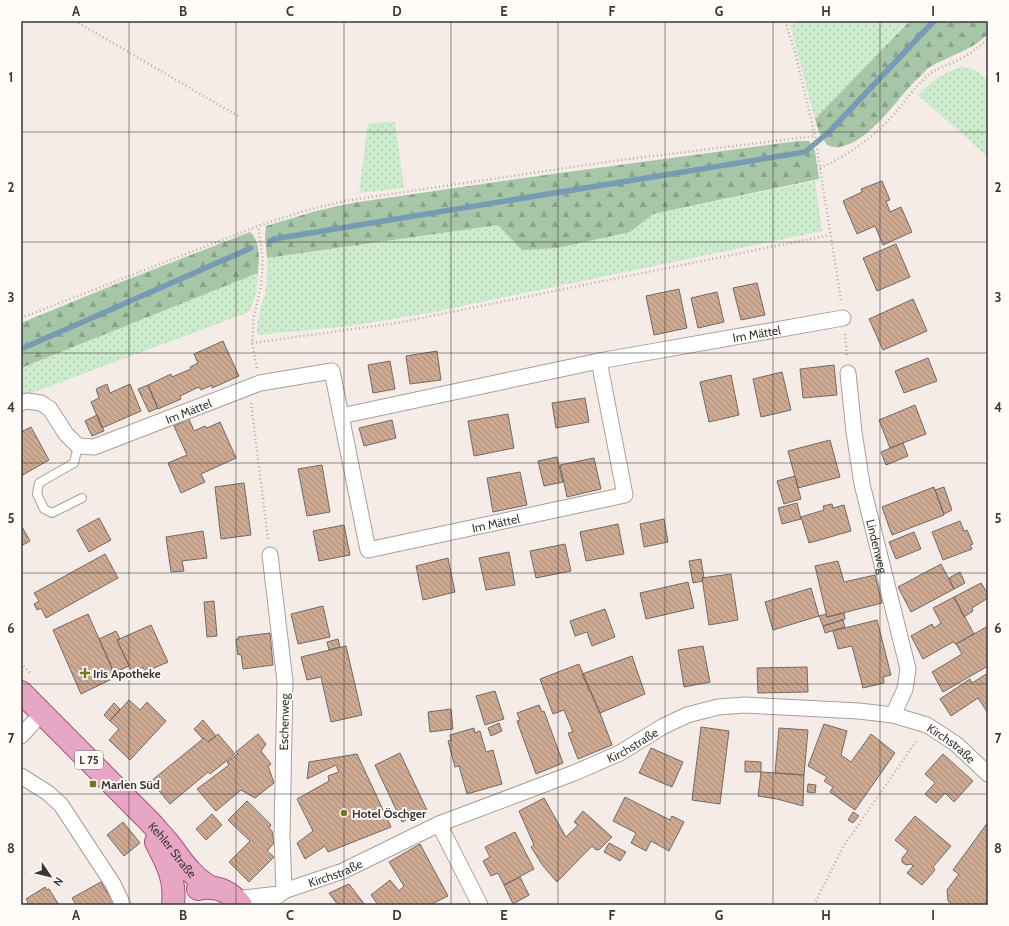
<svg xmlns="http://www.w3.org/2000/svg" width="1009" height="926" viewBox="0 0 1009 926" font-family="Cabin,sans-serif">
<style>
.grass{fill:url(#grass-dots)}
.forest{fill:url(#forest-firs)}
.lines{fill:none;stroke-linecap:round;stroke-linejoin:round}
.stream{stroke:#789bb4;stroke-width:5.5}
.building{fill:url(#building-back-hatch);stroke:#726a65}
.lane-casing{stroke:#a89f9a;stroke-width:10}
.street-casing{stroke:#a89f9a;stroke-width:17}
.primary-casing{stroke:#a05978;stroke-width:24}
.path{stroke:#b4ada9;stroke-width:2.5;stroke-dasharray:1 3;stroke-linecap:butt}
.lane{stroke:#fff;stroke-width:8}
.street{stroke:#fff;stroke-width:15}
.primary{stroke:#e7a7c4;stroke-width:22}
.grid{fill:none;stroke:#3a3634;stroke-width:1;stroke-opacity:0.55}
.poi-dot{fill:#6f7823;stroke:#fffbf9;stroke-width:1.5}
.labels{text-anchor:middle;dominant-baseline:central;stroke-width:4;stroke-linejoin:round;paint-order:stroke}
.shield{fill:#fffbf9;stroke:#75716f;stroke-width:1}
.shield-label{font-size:11px;font-weight:bold;fill:#3a3634}
.street-label{font-size:12px;fill:#3a3634;stroke:#fffbf9}
.poi-label{font-size:12px;font-weight:bold;fill:#3a3634;stroke:#fffbf9;text-anchor:start}
.neatline{fill:none;stroke:#3a3634;stroke-width:1.5}
.grid-label{font-size:13px;text-anchor:middle;font-weight:bold;fill:#3a3634}
</style>
<defs>
<pattern id="grass-dots" width="8" height="8" patternUnits="userSpaceOnUse"><rect width="8" height="8" fill="#cdebcd"/><path d="M2 2h.1M6 6h.1" fill="none" stroke="#b1cab1" stroke-width="1.8" stroke-linecap="round"/></pattern>
<pattern id="forest-firs" width="22" height="20" patternUnits="userSpaceOnUse"><rect width="22" height="20" fill="#a7c6a7"/><path d="M5 1l3.5 6h-7zM16 11l3.5 6h-7z" fill="#89a289"/></pattern>
<pattern id="building-back-hatch" width="6" height="6" patternUnits="userSpaceOnUse"><rect width="6" height="6" fill="#cea992"/><path d="M-1 5l2 2M0 0l6 6M5-1l2 2" fill="none" stroke="#a88a78"/></pattern>
</defs>
<rect width="100%" height="100%" fill="#f6ece7"/>
<path class="grass" d="M801,21H910L815,119L790,25Z
M961,67C974,68 979,72 988,81V157L918,95C932,81 942,73 961,67Z
M395,122L404,188L359,193L368,123Z
M815,181L822,231L429,313L349,326L257,335C257,320 261,308 265,293C267,281 267,270 267,258L498,225L522,250L630,232L653,214Z
M258,273L257,291L249,312L21,397V368Z"/>
<path class="forest" d="M910,21H988V34C971,51 950,55 930,67C925,70 921,76 916,80C896,100 869,143 839,147C835,148 830,146 827,145L819,132L815,119Z
M798,141H809L815,151L819,179L653,214L630,232L557,248L522,250L498,225L267,258L265,236L266,226L316,211L352,203L538,176Z
M250,232C261,242 259,259 258,273L21,368V323L116,284Z"/>
<g class="lines">
<path class="stream" d="M270,241L274,239L805,152L830,131L934,21
M21,349L251,248"/>
</g>
<path class="building" d="M882,181L890,200L886,201L890,212L901,207L912,232L883,245L875,226L857,234L843,201L862,192L861,189Z
M896,244L910,277L877,291L863,258Z
M757,283L765,315L741,320L733,288Z
M679,289L687,328L654,335L646,296Z
M717,292L724,322L698,328L691,298Z
M913,299L927,331L883,350L869,319Z
M223,341L239,376L212,388V385L201,390L199,387L180,396L181,399L158,409L148,385L171,374L172,377L191,369L190,367L198,363L194,354Z
M437,351L441,380L410,384L406,356Z
M928,358L937,381L904,393L895,371Z
M390,361L395,389L373,393L368,365Z
M834,365L837,395L803,398L800,369Z
M782,372L791,410L761,417L753,379Z
M731,375L739,415L709,422L700,382Z
M107,384L110,393L130,384L141,411L102,428L91,402L99,398L96,389Z
M148,385L158,408L149,412L138,389Z
M585,398L589,422L556,428L552,403Z
M915,405L926,434L890,448L879,420Z
M508,414L514,448L474,456L468,421Z
M97,415L104,431L92,436L85,421Z
M189,419L194,431L205,426L207,428L220,422L236,458L201,474L205,482L181,493L168,463L187,455L174,426Z
M392,420L396,438L364,446L359,428Z
M31,427L49,460L21,476V432Z
M830,440L840,477L798,488L788,451Z
M903,443L908,456L886,465L881,452Z
M557,457L563,482L544,486L538,461Z
M594,458L601,489L567,497L560,465Z
M322,465L330,512L307,516L298,469Z
M520,472L527,505L493,512L487,478Z
M795,476L801,499L784,504L777,481Z
M244,483L251,535L221,539L215,487Z
M934,487L944,515L892,535L882,507Z
M944,487L952,510L944,514L935,490Z
M797,503L801,519L782,524L778,508Z
M832,504L833,508L844,505L851,531L809,543L801,517L824,510L823,506Z
M99,518L111,540L89,552L77,530Z
M664,519L668,542L644,547L640,524Z
M960,521L964,531L967,530L973,544L970,545L972,549L943,560L932,532Z
M618,524L624,554L586,561L580,532Z
M21,525L30,541L21,546Z
M344,525L350,555L319,561L313,531Z
M203,531L207,558L182,561L184,571L171,572L166,537Z
M914,532L921,549L896,559L889,542Z
M565,544L571,571L536,578L530,551Z
M509,552L515,585L486,590L479,558Z
M105,554L118,578L46,618L41,608L37,610L34,604L39,601L34,593Z
M448,558L455,592L423,600L416,566Z
M701,559L704,578H702L703,581L693,583L689,561Z
M838,561L844,582L875,575L882,603L827,617L815,566Z
M941,564L954,589L911,612L898,587Z
M960,572L965,583L954,589L949,578Z
M731,574L738,620L709,625L702,578Z
M688,582L694,608L646,619L640,593Z
M981,583L988,594V598L972,608L973,611L964,617L954,597Z
M811,588L819,616L773,630L765,602Z
M954,597L974,634L956,644L953,642L923,659L911,636L932,624L934,628L941,623L933,608Z
M214,601L217,636L207,637L204,602Z
M323,606L330,637L298,644L291,614Z
M605,609L615,637L592,646L587,632L575,636L570,621Z
M844,613L845,619L823,626L819,616L826,614L827,617Z
M88,614L116,677L81,694L53,630Z
M843,620L845,627L825,633L823,626Z
M877,620L891,675L883,677L884,683L863,688L852,646L838,649L833,631Z
M151,625L168,662L145,672L143,667L132,672L117,640Z
M988,626V666L943,692L932,672L962,654L956,644Z
M116,631L120,639L117,640L129,666L114,673L99,639Z
M270,633L273,665L243,669L241,654L238,655L236,639H239L238,637Z
M338,639L340,647L329,650L327,642Z
M346,646L362,715L331,722L321,677L307,680L301,657Z
M703,646L710,682L684,687L678,650Z
M632,656L645,694L600,713L582,674Z
M579,664L600,713L612,745L578,759L568,733L573,732L564,710L553,714L540,679Z
M807,667L808,692L758,693L757,668Z
M988,673V713L978,698L951,716L940,699L970,679L972,683Z
M495,691L504,719L485,725L476,696Z
M129,700L140,710L147,702L166,721L130,760L109,740L119,729L110,721Z
M114,703L120,709L110,721L104,715Z
M539,705L542,712L544,711L563,763L536,774L517,721L520,720L517,713Z
M451,709L453,729L430,732L428,712Z
M203,720L216,736L208,742L204,738L203,739L194,729Z
M499,723L502,731L491,736L488,728Z
M824,724L847,731L841,755L851,762L871,734L895,753L855,810L830,792L833,787L824,781L827,777L808,766Z
M701,727L729,731L720,804L692,800Z
M474,728L475,733L480,731L486,752L493,750L502,784L467,794L459,766L455,767L448,741L451,740L450,735Z
M779,728L808,730L804,775L775,773Z
M218,734L235,754L210,774L208,772L170,804L151,781L204,738L208,742Z
M258,734L266,744L261,751L271,764L268,766L274,783L255,798L241,790L216,811L197,789L229,765L227,762L238,754L236,752Z
M651,748L683,762L672,787L639,773Z
M400,753L427,810L402,822L375,765Z
M357,754L391,827L328,852L325,846L305,859L297,843L313,831L297,799L329,781L328,776L339,772L336,765L307,779L309,762Z
M943,754L973,781L954,802L945,793L936,803L925,794L935,783L925,774Z
M745,761L761,762V772H745Z
M761,772L804,775L803,806L777,799L758,796Z
M808,784L816,785L815,793L807,792Z
M625,797L670,820L672,816L684,822L669,851L651,841L646,851L631,843L636,833L613,821Z
M544,798L566,837L578,825L574,822L583,811L612,837L600,849L596,850L592,846L557,882L543,866L531,847L534,845L519,811Z
M247,801L271,825L269,828L272,831L274,843L267,851L274,857L249,882L229,862L250,841L228,820Z
M853,812L859,816L853,823L848,820Z
M212,814L222,825L206,840L196,829Z
M915,816L951,846L933,867L935,870L922,885L907,873L913,866L911,864L906,865L902,862V858L908,851L895,840Z
M123,822L140,843L124,856L107,835Z
M988,822V889L986,892L988,893V899L984,905H954L948,901L947,890L959,874L953,870Z
M515,832L534,869L504,885L498,873L491,876L483,861L490,857L485,847Z
M609,843L626,852L620,861L604,852Z
M420,844L448,896L430,905H378L371,895L390,880L399,891L404,886L389,862Z
M520,877L529,895L513,904L504,885Z
M101,882L114,904L111,905H76L72,898Z
M349,884L365,905H338L329,893Z
M45,887L47,890L49,889L59,905H28L27,903L28,902L26,899Z"/>
<g class="lines">
<g class="lane-casing">
<path id="lane" d="M78,446L74,463L39,483L37,494L44,509L52,513L82,498"/>
</g>
<g class="street-casing">
<g id="street">
<path id="s1" d="M599,361L843,318"/>
<path id="s2" d="M848,373L854,432L862,484L908,669L905,689L893,715"/>
<path id="s3" d="M21,403L27,401L41,403L50,409L66,434L78,446L94,447L260,383L332,371L368,550L625,495L599,361L341,416"/>
<path d="M270,555L285,681L282,836L284,891"/>
<path d="M21,736L42,713"/>
<path d="M21,776L48,793L61,805L113,884L123,905"/>
<path d="M439,824L480,905"/>
<path d="M236,899L279,894"/>
<path id="s4" d="M266,905L284,891L343,871L439,824L574,773L620,753L662,727L687,715L718,707L745,705L859,711L893,715L927,725L956,744L988,774"/>
</g>
</g>
<g class="primary-casing">
<g id="primary">
<path id="s5" d="M21,692L151,823C156,829 162,835 167,841C182,860 190,876 212,888"/>
<path d="M156,842C167,863 176,880 173,905"/>
<path d="M198,889C216,885 230,891 241,905"/>
</g>
</g>
<path class="path" d="M75,21L238,116
M785,21L795,52L815,136L841,301
M820,168C848,155 873,138 894,114C904,103 914,88 926,77C935,68 947,66 958,60C969,55 979,47 988,39
M21,318L258,226L301,212L344,201L613,161L815,136
M845,334L847,357
M252,343L397,323L830,235
M257,368L252,343L254,316L261,286L263,259L258,226
M251,403L268,539
M21,663L30,673
M814,905L843,847L917,740"/>
<use href="#lane" class="lane"/>
<use href="#street" class="street"/>
<use href="#primary" class="primary"/>
</g>
<path class="grid" d="M129,21V905M236,21V905M344,21V905M451,21V905M558,21V905M665,21V905M773,21V905M880,21V905M21,132H988M21,242H988M21,353H988M21,463H988M21,573H988M21,684H988M21,794H988"/>
<g class="poi-dot">
<path d="M83 667h4v4h4v4h-4v4h-4v-4h-4v-4h4z"/>
<rect x="89" y="780" width="8" height="8" rx="2"/>
<circle cx="344" cy="813" r="4"/>
</g>
<g class="labels">
<rect class="shield" x="75" y="751" width="28" height="18" rx="3"/>
<g class="shield-label">
<text x="89" y="760">L 75</text>
</g>
<g class="street-label">
<text stroke="none"><textPath href="#s1" startOffset="160">Im Mättel</textPath></text>
<text stroke="none"><textPath href="#s3" startOffset="195">Im Mättel</textPath></text>
<text stroke="none"><textPath href="#s3" startOffset="658">Im Mättel</textPath></text>
<text stroke="none"><textPath href="#s2" startOffset="176">Lindenweg</textPath></text>
<text transform="translate(284 722) rotate(-89)">Eschenweg</text>
<text stroke="none"><textPath href="#s4" startOffset="401">Kirchstraße</textPath></text>
<text stroke="none"><textPath href="#s4" startOffset="737">Kirchstraße</textPath></text>
<text stroke="none"><textPath href="#s5" startOffset="219">Kehler Straße</textPath></text>
<text stroke="none"><textPath href="#s4" startOffset="77">Kirchstraße</textPath></text>
</g>
<g class="poi-label">
<text x="93" y="673">Iris Apotheke</text>
<text x="101" y="784">Marlen Süd</text>
<text x="352" y="813">Hotel Öschger</text>
</g>
</g>
<rect width="1009" height="926" fill="none" stroke="#fffbf9" stroke-width="44"/>
<g transform="translate(50 876) rotate(125)" stroke="#fffbf9" stroke-width="3" paint-order="stroke">
<path d="M0-3L7 15L0 10L-7 15Z" fill="#3a3634"/>
<text y="-6" font-size="11" font-weight="bold" text-anchor="middle" fill="#3a3634">N</text>
</g>
<rect x="22" y="22" width="965" height="882" class="neatline"/>
<g class="grid-label">
<text x="76" y="16">A</text>
<text x="183" y="16">B</text>
<text x="290" y="16">C</text>
<text x="397" y="16">D</text>
<text x="504" y="16">E</text>
<text x="612" y="16">F</text>
<text x="719" y="16">G</text>
<text x="826" y="16">H</text>
<text x="933" y="16">I</text>
<text x="11" y="82">1</text>
<text x="998" y="82">1</text>
<text x="11" y="192">2</text>
<text x="998" y="192">2</text>
<text x="11" y="302">3</text>
<text x="998" y="302">3</text>
<text x="11" y="412">4</text>
<text x="998" y="412">4</text>
<text x="11" y="523">5</text>
<text x="998" y="523">5</text>
<text x="11" y="633">6</text>
<text x="998" y="633">6</text>
<text x="11" y="743">7</text>
<text x="998" y="743">7</text>
<text x="11" y="853">8</text>
<text x="998" y="853">8</text>
<text x="76" y="920">A</text>
<text x="183" y="920">B</text>
<text x="290" y="920">C</text>
<text x="397" y="920">D</text>
<text x="504" y="920">E</text>
<text x="612" y="920">F</text>
<text x="719" y="920">G</text>
<text x="826" y="920">H</text>
<text x="933" y="920">I</text>
</g>
</svg>
